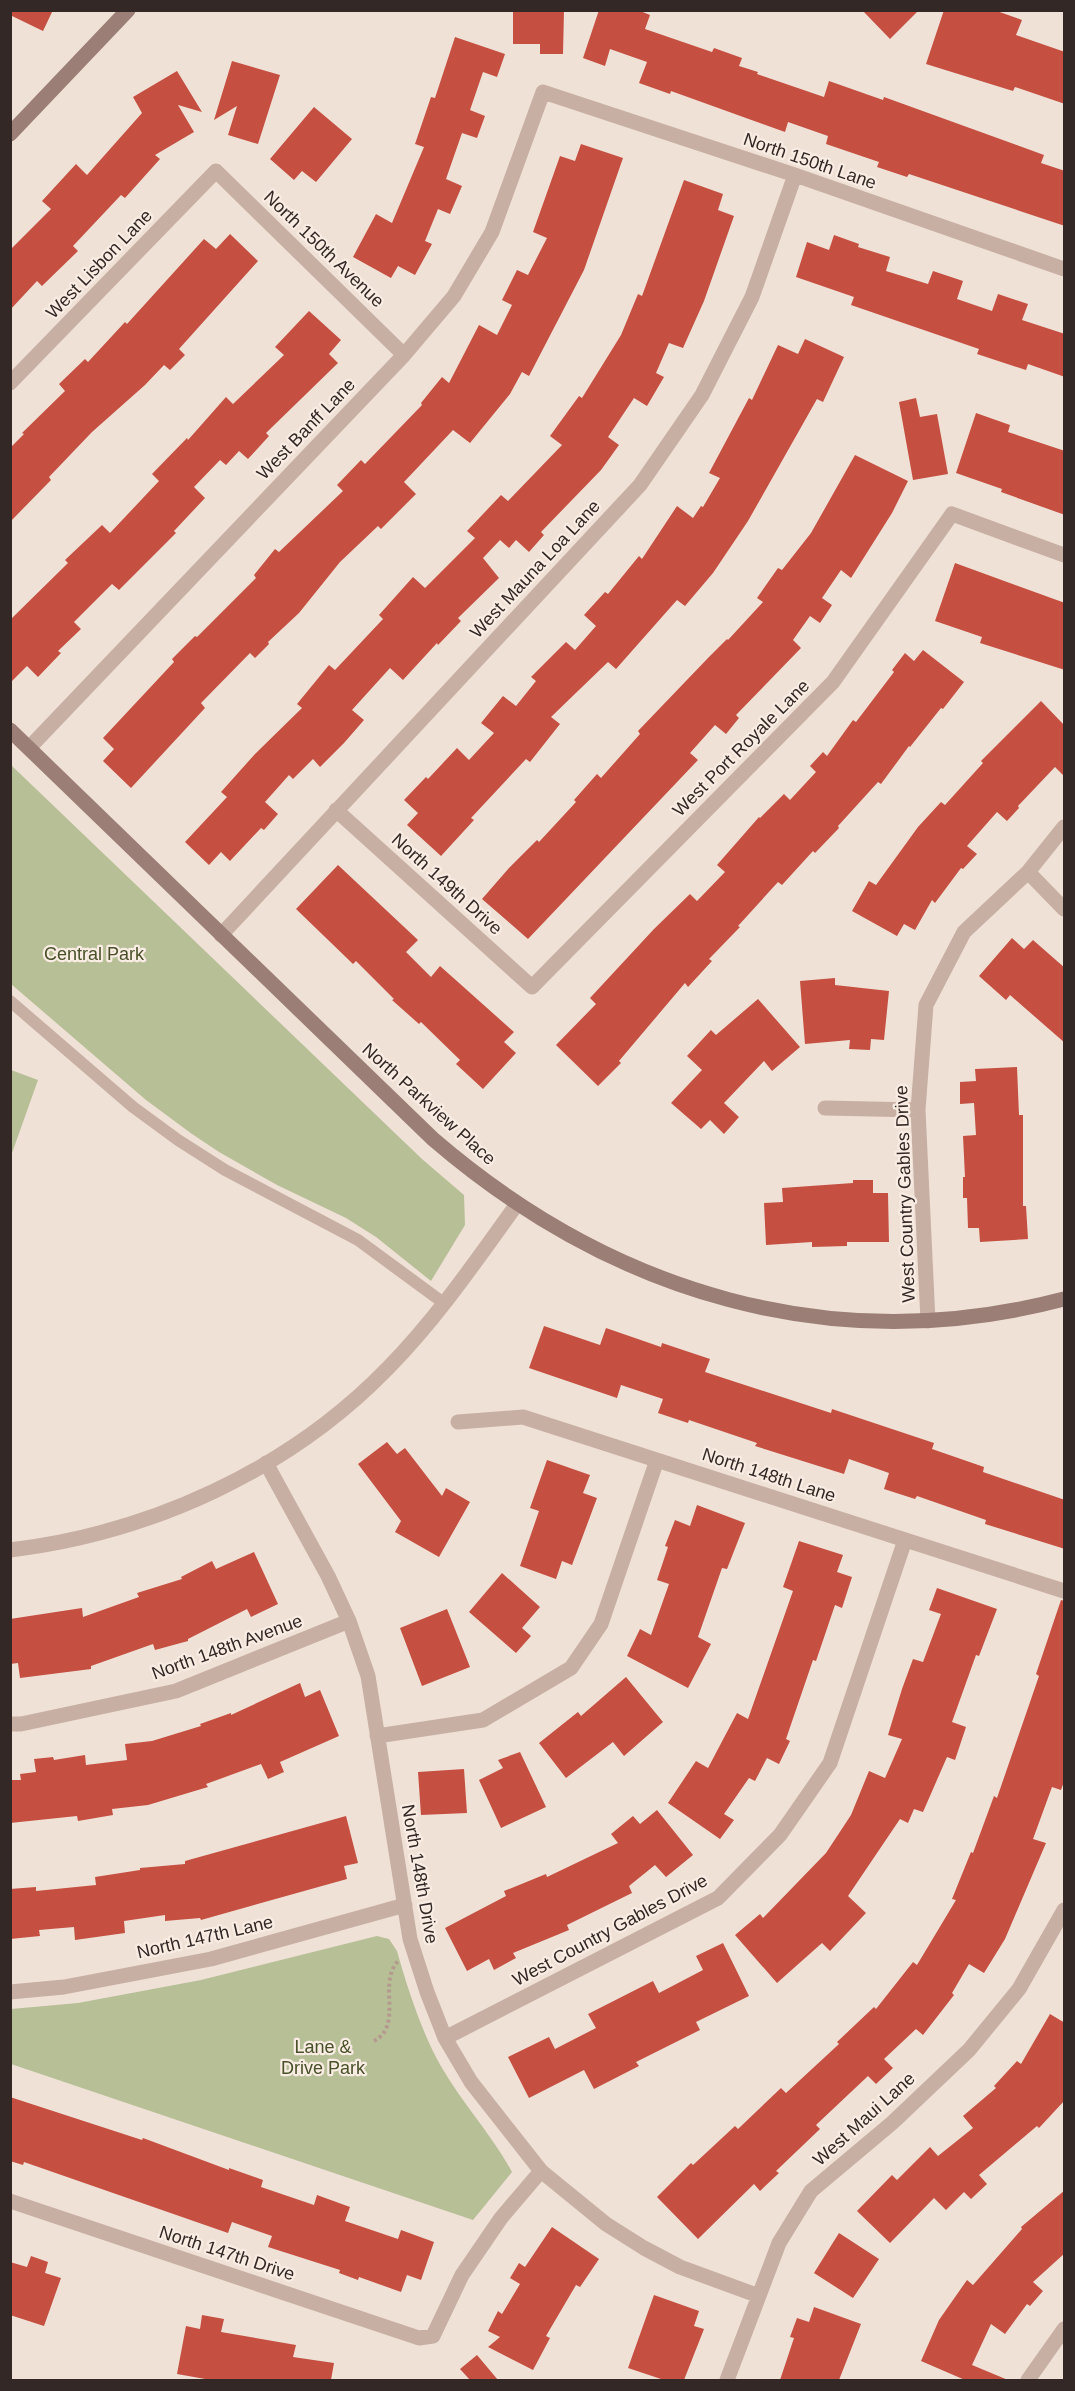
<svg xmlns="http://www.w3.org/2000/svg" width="1075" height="2391" viewBox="0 0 1075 2391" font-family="Helvetica,sans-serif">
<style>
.green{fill:#b7bf97}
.building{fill:#c54f40}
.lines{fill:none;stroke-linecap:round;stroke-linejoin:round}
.path{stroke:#b4998d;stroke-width:4;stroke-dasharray:3 3;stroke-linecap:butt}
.lane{stroke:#c8afa3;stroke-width:12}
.street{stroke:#c8afa3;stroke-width:15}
.secondary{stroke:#9b7e75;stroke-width:15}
.labels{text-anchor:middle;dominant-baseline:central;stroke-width:4.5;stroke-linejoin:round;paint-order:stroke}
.street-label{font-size:18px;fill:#332825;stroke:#f8ece3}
.park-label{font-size:18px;fill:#485129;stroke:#f8ece3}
</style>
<rect width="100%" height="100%" fill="#f0e1d7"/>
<path class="green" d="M11,765L422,1159L464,1195L465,1225L431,1281L376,1237L346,1218L277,1185L219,1152L192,1134L146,1100L11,984Z
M11,1070L38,1080L12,1153L10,1152Z
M377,1936L389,1939L397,1951C407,1987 423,2036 442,2068C463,2104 492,2135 512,2172L473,2220L11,2064V2009L78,2003L201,1980Z"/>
<path class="building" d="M10,10H53L43,31L10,15Z
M513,10H564L563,54H540V44H513Z
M599,10H638L650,15L645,29L712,52L714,48L742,58L739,66L758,72L757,74L824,97L829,81L883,100L884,97L1044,155L1041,163L1065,171V226L909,174L907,177L877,167L879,162L826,144L828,136L788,122L785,132L671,91L670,94L639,83L647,62L610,49L605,66L583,58Z
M862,10H919L890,39Z
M944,10H994L1022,20L1016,35L1065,52V104L1015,87L1013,91L926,64Z
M455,37L505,54L497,77L483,72L470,110L485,116L477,138L462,133L446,179L462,186L450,214L438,209L425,241L432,244L415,275L398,266L391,278L353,257L376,214L392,223L424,147L415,144L431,97L435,98Z
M232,61L280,75L258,144L228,135L237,106L214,120Z
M177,71L202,112L178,105L194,132L155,155L160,159L125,198L121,195L73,246L78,251L42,286L37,281L10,310V250L51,209L42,201L76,164L87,175L142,113L133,97Z
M314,107L352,139L316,182L302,171L294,180L270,159Z
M581,144L623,158L584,270L529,376L522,372L510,394L470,443L453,430L404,482L416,494L381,529L378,526L340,562L299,613L268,642L269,644L255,658L250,653L201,703L205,708L131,788L103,761L114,749L103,738L174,662L172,659L195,636L197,637L256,578L254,575L275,549L279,552L343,491L337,485L361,460L365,464L422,405L421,403L442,377L449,383L479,325L497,335L512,305L502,300L517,270L528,275L547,238L533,232L560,156L575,161Z
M684,180L723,194L718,210L734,216L704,301L683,348L669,343L656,373L664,377L647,406L634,398L608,437L619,445L601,470L541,532L544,535L529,552L516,540L509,548L500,540L483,558L499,578L458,618L461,621L438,645L437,643L403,680L390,668L352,710L364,720L344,743L320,767L313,759L293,779L289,775L265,802L278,814L264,830L261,828L230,861L221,852L209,865L185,842L227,797L221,792L255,754L302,708L297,704L329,665L335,670L383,619L379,615L413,577L425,588L475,538L467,531L501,495L508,501L562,445L550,436L579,396L582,398L621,335L638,294L642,296Z
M230,234L258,261L179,349L185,355L170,370L164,365L145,385L92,432L49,477L51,480L10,522V448L24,434L22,433L65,391L59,384L85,359L88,362L125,322L127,324L204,239L216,249Z
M834,235L859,244L858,247L890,257L886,271L928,284L933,271L963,281L957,299L992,311L998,294L1028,304L1022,320L1065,334V377L1028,364L1026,370L977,354L979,349L851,305L854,297L796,277L807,242L829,250Z
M309,311L341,340L329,354L338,363L266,433L269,436L248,459L239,451L226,465L220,460L194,487L205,498L174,531L176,533L119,590L112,584L74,622L81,629L58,651L61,653L38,677L27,666L10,683V620L68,563L65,560L102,525L110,533L159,481L152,474L187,438L188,440L226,397L233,404L284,355L275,347Z
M805,339L844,357L823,402L817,399L748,521L713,573L685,606L677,600L616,669L608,662L551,717L560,724L530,762L526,759L471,818L474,820L441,856L407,825L418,813L404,800L426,777L428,779L457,748L469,760L494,733L481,723L503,696L516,706L536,681L531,677L566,642L575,650L596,626L584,615L605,592L608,594L639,556L642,559L677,506L693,518L701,506L703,507L720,478L709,473L749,398L752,400L778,345L798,354Z
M916,398L920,417L937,414L948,474L913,480L899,402Z
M976,413L1010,425L1008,432L1065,451V515L1001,492L1002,489L956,473Z
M855,455L908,481L892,513L851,578L841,570L822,598L832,605L820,623L810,616L793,640L801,648L736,715L739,718L726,734L715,725L690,753L698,760L528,939L482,899L509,868L537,840L539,842L576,802L574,800L597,774L601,778L640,734L638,731L708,658L727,639L728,640L763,602L757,598L778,568L782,570L811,533Z
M955,563L1065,603V670L980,643L982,637L935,621Z
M923,650L964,682L943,709L941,708L910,747L909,746L881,784L878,782L838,826L839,828L815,853L813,851L782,885L778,882L738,926L740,927L709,959L712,961L688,987L685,983L619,1061L621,1063L598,1086L556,1045L596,1004L590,998L654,929L690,894L697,901L725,872L717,865L759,817L760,818L784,794L790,800L816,772L810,766L823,752L827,756L853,720L856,722L894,672L892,670L905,653L914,661Z
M1041,701L1065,726V777L1055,767L1018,806L1019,808L1007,821L997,812L967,846L977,854L963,869L961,868L935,903L932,900L915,930L904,924L897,936L852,911L869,881L876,885L918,827L941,802L945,805L983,763L981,761Z
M338,865L418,940L406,952L431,977L440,966L514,1032L504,1042L516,1053L483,1089L456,1064L460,1060L421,1022L419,1024L392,1000L394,999L356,961L353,964L296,909Z
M1012,938L1024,949L1033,940L1065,968V1043L1010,995L1006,1000L979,976Z
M835,978V985L889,991L884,1040L871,1039L870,1050L849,1049L850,1040L805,1044L800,981Z
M758,999L800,1047L772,1071L764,1061L724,1103L739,1117L724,1134L710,1120L701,1129L671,1103L702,1070L687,1056L711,1030L716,1035Z
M1017,1067L1019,1115H1023V1206H1026L1028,1239L980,1242L979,1228H968L967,1198H963V1177H965L963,1136L976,1135L974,1103L960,1104V1082L976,1081L975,1069Z
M853,1180H873V1193H888L889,1242H847V1246L812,1247V1242L766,1245L764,1203L783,1202L782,1188L853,1183Z
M544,1326L600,1345L606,1328L661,1347L662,1343L710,1359L705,1372L831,1413L832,1409L934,1443L932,1449L984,1467L983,1472L1065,1500V1549L985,1524L986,1520L917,1496L915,1499L884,1489L889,1473L849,1459L844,1474L755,1446L757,1443L689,1420L688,1423L658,1413L663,1399L621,1385L617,1398L529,1368Z
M387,1442L397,1454L405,1448L442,1496L446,1488L470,1502L439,1557L395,1532L401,1521L358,1464Z
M547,1460L590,1475L583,1493L597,1498L572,1565L562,1561L556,1579L520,1566L539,1511L530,1508Z
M697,1505L745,1523L727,1569L722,1568L698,1637L711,1644L688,1688L627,1656L640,1629L651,1635L669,1584L657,1580L668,1547L665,1546L675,1520L690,1526Z
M799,1541L843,1555L837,1572L852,1577L842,1608L835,1605L816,1661L813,1660L786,1739L790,1741L779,1764L767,1758L755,1781L749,1778L724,1814L734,1820L720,1839L668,1803L696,1761L708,1768L737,1713L748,1719L793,1591L783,1587Z
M254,1552L278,1604L251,1617L247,1609L188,1639V1641L155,1650L153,1644L91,1666V1669L20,1678L18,1663L10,1664V1619L82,1608L83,1617L139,1597L137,1593L182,1579L181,1577L212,1561L216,1569Z
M502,1573L540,1607L522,1628L531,1636L516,1653L469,1612Z
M937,1588L997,1609L979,1656L976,1655L952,1722L966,1727L955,1760L947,1757L923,1812L914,1809L908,1823L900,1819L848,1896L866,1913L830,1951L822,1943L777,1983L735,1935L760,1914L763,1918L826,1853L851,1815L869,1771L885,1778L902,1739L888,1735L902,1689L913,1659L923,1662L941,1614L929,1610Z
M1061,1600L1065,1601V1779L1061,1790L1052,1787L1033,1839L1046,1843L1005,1939L984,1973L969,1964L952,1993L954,1995L923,2035L916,2029L884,2059L893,2068L876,2084L868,2076L816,2125L820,2129L776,2171L779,2173L760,2191L754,2184L698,2239L657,2197L691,2163L693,2165L735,2126L738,2129L781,2088L786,2093L839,2044L837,2042L874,2007L876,2009L913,1962L917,1965L956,1900L952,1899L971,1852L973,1853L994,1796L997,1798L1039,1676L1036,1674Z
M447,1609L470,1667L422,1686L400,1628Z
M626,1677L663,1722L624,1756L613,1742L566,1778L539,1743L578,1712L581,1716Z
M300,1683L305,1697L320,1690L339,1736L280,1762L284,1772L268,1779L261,1764L206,1784L208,1787L148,1805L112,1809L113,1815L78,1821L77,1816L10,1823V1780H21L20,1774L36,1772L34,1759L53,1757L54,1760L85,1755L86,1765L127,1760L125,1744L152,1741L201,1726L200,1724L231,1713V1715Z
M520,1752L546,1807L501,1828L479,1780L503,1768L498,1760Z
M464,1769L467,1813L421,1815L418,1772Z
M657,1810L693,1855L666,1877L655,1865L629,1886L632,1893L567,1925L569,1930L513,1953L516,1958L494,1970L489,1959L467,1971L445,1928L506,1896L504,1891L546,1874L547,1877L618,1843L611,1834L633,1816L640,1824Z
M346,1816L358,1863L344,1866L347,1879L201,1920L200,1918L165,1921V1915L124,1921L125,1933L75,1940L74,1927L39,1930L40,1936L10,1939V1889L36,1887V1891L96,1885L95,1877L140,1870V1868L185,1864V1861Z
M723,1943L749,1996L696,2022L700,2030L636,2062L639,2066L594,2089L584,2070L529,2098L508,2057L549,2037L555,2049L596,2028L588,2014L653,1981L659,1993L703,1970L696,1956Z
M1050,2014L1065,2023V2100L1039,2128L1037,2126L979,2175L987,2184L971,2199L964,2192L946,2210L934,2198L890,2243L857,2211L892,2175L897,2180L930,2147L938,2156L973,2128L963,2116L996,2088L994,2086L1017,2061L1021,2064Z
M10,2097L142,2140L143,2138L229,2170V2168L263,2180L261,2187L314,2205L317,2195L350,2207L345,2221L398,2239L401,2230L434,2242L421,2280L407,2275L401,2292L359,2277L358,2280L339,2273L340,2270L268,2247L272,2236L232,2222L228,2233L24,2162L23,2165L10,2161Z
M1065,2190V2253L1033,2282L1043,2291L1030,2306L1027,2304L1005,2334L991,2324L972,2365L1008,2380H965L921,2361L939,2320L967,2280L973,2285L1022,2229L1021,2227Z
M552,2227L599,2259L580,2287L576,2285L546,2336L550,2338L533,2370L488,2347L500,2337L488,2331L498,2311L502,2314L520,2284L510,2278L519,2263L525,2267Z
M839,2233L879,2259L853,2298L814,2273Z
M31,2256L48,2262L45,2273L61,2278L44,2326L10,2315V2262L27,2267Z
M654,2295L699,2311L694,2326L704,2329L684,2380H664L628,2368Z
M814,2307L861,2324L839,2380H780L794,2338L790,2337L797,2318L809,2322Z
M202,2315L224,2319L221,2332L296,2345L293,2357L334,2363L331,2380H211L177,2374L186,2326L200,2329Z
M477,2355L498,2380H470L460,2369Z"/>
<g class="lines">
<path class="path" d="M374,2041C404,2025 377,1984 398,1961"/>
<path class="lane" d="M10,1001L133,1107L178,1140L225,1170L358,1240L445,1304"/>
<path class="street" d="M10,383L216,171L404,355
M29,748L404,355L454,296L492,232L543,92L795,175L1064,269
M336,810L532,987L833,682L952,514L1064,555
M1028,872L1064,909
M221,935L640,485L702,395L752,297L795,175
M825,1108L918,1110
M928,1321L918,1110L926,1005L964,932L1028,872L1064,827
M458,1422L523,1417L1064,1591
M266,1463L328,1576L349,1621L368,1676L410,1939L427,1992L445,2038L471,2082L541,2171L606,2224L644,2248L680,2267L759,2296
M10,1550C151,1533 289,1470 388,1368C437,1318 476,1261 517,1204
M10,1724H21L176,1691L349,1621
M377,1736L483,1720L571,1668L601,1624L657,1460
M10,1992L64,1987L211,1959L405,1905
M445,2038L718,1898L780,1835L830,1763L905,1540
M10,2201L419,2338L433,2336L462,2275L501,2218L541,2171
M727,2380L779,2243L811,2191L892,2123L969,2050L1019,1989L1064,1910
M1028,2380L1064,2329"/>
<path class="secondary" d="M10,134L128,10
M10,730L433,1139C612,1293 832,1360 1064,1299"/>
</g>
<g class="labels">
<g class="street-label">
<text transform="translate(810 161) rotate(19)">North 150th Lane</text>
<text transform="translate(324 249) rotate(44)">North 150th Avenue</text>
<text transform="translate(99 264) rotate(-46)">West Lisbon Lane</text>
<text transform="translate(306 429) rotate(-46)">West Banff Lane</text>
<text transform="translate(535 569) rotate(-47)">West Mauna Loa Lane</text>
<text transform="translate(741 748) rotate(-45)">West Port Royale Lane</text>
<text transform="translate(447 884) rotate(42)">North 149th Drive</text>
<text transform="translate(429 1104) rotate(42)">North Parkview Place</text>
<text transform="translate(905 1194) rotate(-92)">West Country Gables Drive</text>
<text transform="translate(769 1475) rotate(18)">North 148th Lane</text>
<text transform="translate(227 1647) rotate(-20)">North 148th Avenue</text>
<text transform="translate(420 1874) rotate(80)">North 148th Drive</text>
<text transform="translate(610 1930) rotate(-28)">West Country Gables Drive</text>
<text transform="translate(205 1937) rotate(-13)">North 147th Lane</text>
<text transform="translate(864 2119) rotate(-42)">West Maui Lane</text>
<text transform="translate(227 2253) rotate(18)">North 147th Drive</text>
</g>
<g class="park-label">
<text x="94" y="954">Central Park</text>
<text x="323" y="2047">Lane &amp;<tspan x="323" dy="21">Drive Park</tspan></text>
</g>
</g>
<rect width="1075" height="2391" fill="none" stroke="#332825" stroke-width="24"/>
</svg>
